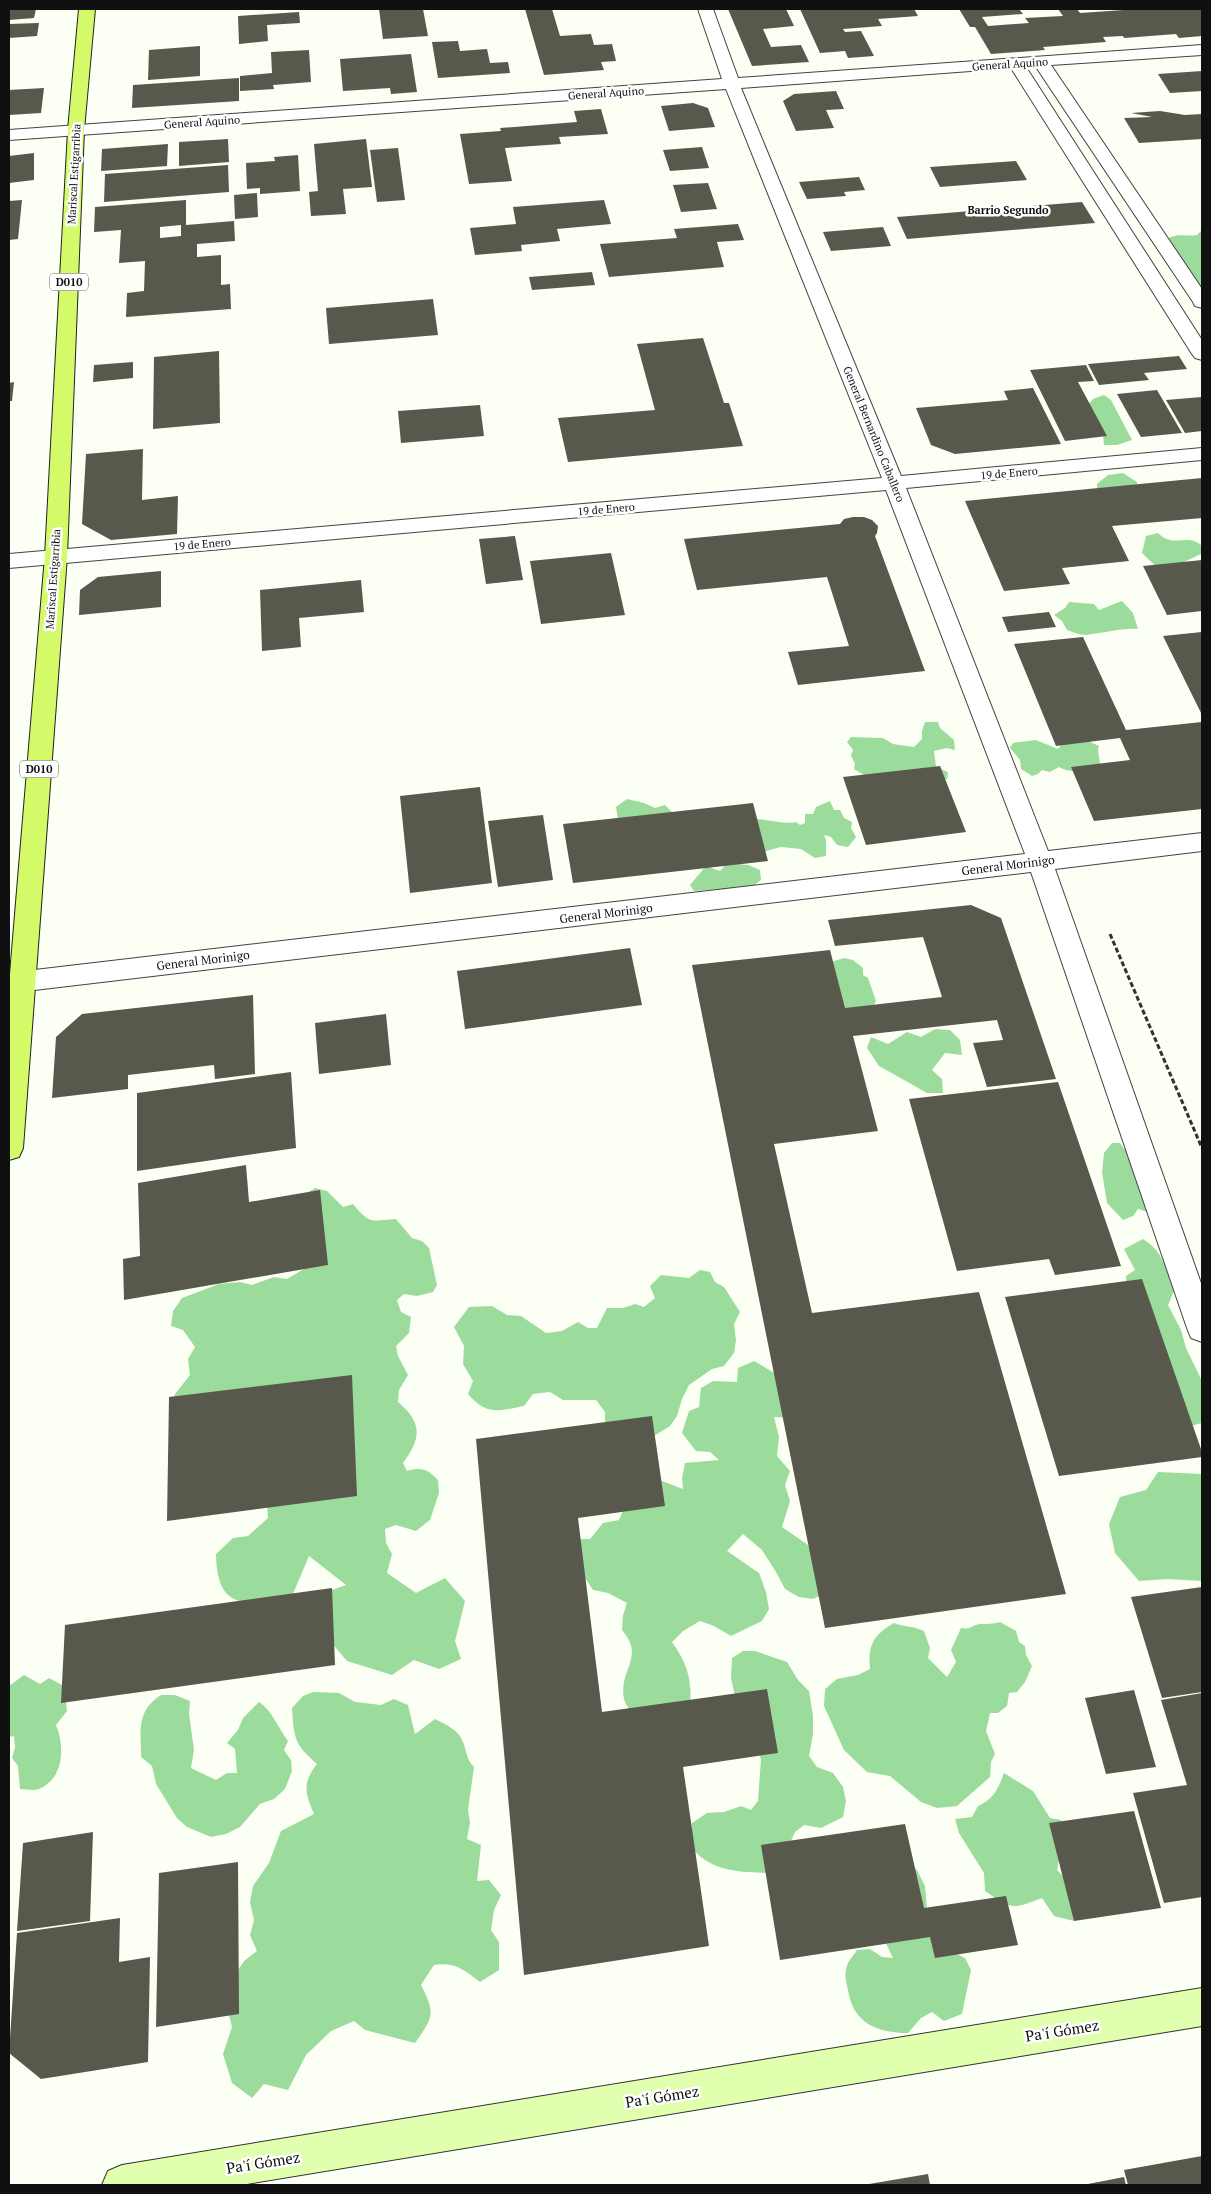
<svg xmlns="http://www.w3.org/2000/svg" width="1211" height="2194" viewBox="0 0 1211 2194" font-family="'PT Serif',serif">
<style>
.forest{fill:#9bdc9d}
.building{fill:#59584c;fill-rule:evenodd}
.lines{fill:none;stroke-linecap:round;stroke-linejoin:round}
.street-casing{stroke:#434343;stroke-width:2}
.secondary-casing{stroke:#323232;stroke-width:2}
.primary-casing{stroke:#212121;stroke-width:2}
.path{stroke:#323232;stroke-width:3;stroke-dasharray:5 2.5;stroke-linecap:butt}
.street{fill:#fff;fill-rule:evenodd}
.secondary{fill:#e0ffaf;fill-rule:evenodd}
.primary{fill:#d5fa69;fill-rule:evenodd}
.labels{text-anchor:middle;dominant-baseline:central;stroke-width:5;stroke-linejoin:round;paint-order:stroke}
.far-street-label{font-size:11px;fill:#101010;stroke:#fff}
.far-neighbourhood-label{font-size:11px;font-weight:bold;fill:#101010;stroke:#fff}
.shield{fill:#fff;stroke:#585858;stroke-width:1}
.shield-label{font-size:11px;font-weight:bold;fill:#101010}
.street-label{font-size:12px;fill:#101010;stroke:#fff}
.near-street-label{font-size:15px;fill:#101010;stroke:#fff}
</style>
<rect width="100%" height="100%" fill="#fcfff4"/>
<path class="forest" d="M1202,230V294L1168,243L1169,238C1179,233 1187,237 1197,235Z
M1104,395L1111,400L1132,440L1117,445H1104L1103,435L1085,408L1093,399Z
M1123,473L1137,482L1138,489L1097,494V484L1108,475Z
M1158,533C1173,549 1188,532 1202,546L1201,554L1184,562L1185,565L1202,573V595L1196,596L1175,585L1142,553L1146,536Z
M1122,601L1133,613L1138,629C1120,628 1104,633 1086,635C1080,635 1073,632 1067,630L1062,621L1054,615L1065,608L1069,602L1094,604L1099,610Z
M925,722H938L940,728L954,740L955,750L947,748L934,751L936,767L948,772L947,779L933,781L864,775L854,769L855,764L851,755L853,750L847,742L851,737L883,738L893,744L914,747L922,739V731Z
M1036,740L1058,749L1063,742L1088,741L1099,746L1098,750L1100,764C1085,769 1073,775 1059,767L1050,772L1042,770L1038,774L1032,776L1021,769L1020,760L1010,748L1013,743Z
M627,799L644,803L655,808L665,805L676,816L618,820L616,807Z
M830,801L834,810H840L844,818L852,822L851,828L856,837L848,847L837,845L831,837L824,835L826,840V856L815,858L801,849L781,847L758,853L755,819C769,819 783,825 796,822L800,825L805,823V814H813L816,807Z
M727,863L748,865L760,870L761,880L752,887L694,891L690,885L706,866L720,871Z
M844,958L853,960L863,968V975L868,978L876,1001L874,1005L837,1010L825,960L834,961Z
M935,1029L950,1030L960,1040L962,1055L945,1053L932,1070L942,1079L943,1093H927L879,1066L867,1048L871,1037L888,1044L907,1032L921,1037Z
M1112,1143H1120L1124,1149L1130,1150L1148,1212L1138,1209L1133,1216L1123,1220L1107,1203L1102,1172L1104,1153Z
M315,1188L327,1191L343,1207L353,1204C371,1226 372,1220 396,1219L412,1238L422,1241L429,1248L437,1285L433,1292L417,1296L404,1294L397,1300L401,1312L411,1317L409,1333L396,1346L398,1356L408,1375L399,1390L398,1402C422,1422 422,1438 403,1463L407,1471C422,1467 427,1469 438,1480L439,1493L430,1520L416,1531L396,1525L385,1529L386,1543L392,1554L387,1573L416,1593L445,1578L465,1601L455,1641L461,1659L439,1669L414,1660L392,1675L347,1661L325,1635L329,1591L346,1585L309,1556L290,1601C245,1603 217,1612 216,1554L233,1538L248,1536L268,1518L267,1505L171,1408L175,1394L190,1375L188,1359L195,1347L183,1330L171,1326L173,1311L182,1298L219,1284L240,1282L252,1285L274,1277L287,1279L321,1259L298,1199Z
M1143,1239C1166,1254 1162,1267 1176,1286L1168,1305L1181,1330L1186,1348L1202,1381V1423L1187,1427L1127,1293L1126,1276L1135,1270L1124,1249Z
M700,1270L710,1272L715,1282L724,1287L740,1312L734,1324L736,1341L734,1353L724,1366L712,1369L689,1385L682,1399L677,1416L670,1426L649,1439L605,1434V1412L596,1400H563L550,1392L533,1394L524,1406C498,1411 487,1416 468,1394L473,1381L463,1364L464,1346L454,1327L469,1307L492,1306L507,1315L521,1316L546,1333L562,1331L578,1322L588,1328H597L607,1308H623L635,1304L644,1307L655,1298L650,1286L661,1275L689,1278Z
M754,1361L783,1378L796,1418L774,1417L779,1437L777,1456L790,1471L785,1485L790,1501L782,1527L808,1545L827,1592L813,1599L799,1597L785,1589L776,1572L762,1550L743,1534L727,1551L759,1573L766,1592L769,1609L762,1621L731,1636L714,1626L700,1621L683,1631L672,1642C689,1666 692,1681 690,1710L636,1718C633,1713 625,1705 624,1699C618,1669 646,1658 622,1630L623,1615L627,1603L608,1593L593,1590L581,1572L578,1539H590L603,1523L619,1520L624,1508L654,1478L683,1489L682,1478L685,1463L719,1460L710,1452L696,1451L682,1433L689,1411L699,1407L701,1388L713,1381L737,1382L738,1368Z
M1158,1472L1202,1474V1581L1167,1579L1139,1581L1115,1553L1109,1524L1120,1497L1146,1490Z
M1000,1622L1016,1631L1019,1642L1025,1646L1026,1655L1032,1666L1025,1682L1017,1692L1009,1693L1007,1706L998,1713H990L986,1731L995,1754L991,1762L990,1777L957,1806L937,1808L921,1802L890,1776L867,1772L844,1750L824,1706L825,1689L837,1679L858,1675L870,1669C868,1645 873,1635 894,1623C904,1627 914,1626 924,1631L930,1648L928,1658L947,1677L956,1662L951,1650L961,1628C971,1630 972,1625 980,1624C988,1624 992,1624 1000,1622Z
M743,1651H755L787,1662L798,1680L809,1691L813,1716V1734L809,1756L817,1767L833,1773L843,1787L846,1801L843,1817L821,1828L804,1825L795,1832L776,1873C743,1872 710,1874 689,1844L692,1823L707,1813L724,1812L741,1806L751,1810L758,1801L761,1759L738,1710L731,1678L732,1658Z
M24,1675L40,1684L49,1678L62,1685L71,1687L66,1702L67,1711L56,1725C65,1746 64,1779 39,1789C34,1791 26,1789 20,1789L18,1766L12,1758L15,1747L14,1736L9,1737V1686Z
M313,1692L339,1693L355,1702L381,1705L394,1699L408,1705L415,1734L435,1719C445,1724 459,1730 463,1742C467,1752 466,1759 474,1767L468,1810L470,1823L467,1839L481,1845L477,1881L489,1880L501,1895L494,1910L491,1930L499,1942V1970L480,1982C464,1970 455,1962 434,1965L421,1985C436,2014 433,2017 415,2043L365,2030L354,2021L331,2031L306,2055L288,2090L264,2084L252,2098L232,2083L223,2054L232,2027L227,2007L232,1979L244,1961L257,1951L250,1935L254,1920L250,1902L253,1886L269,1863L281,1831L314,1814C305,1793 302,1783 317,1764C294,1744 294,1738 292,1708L303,1696Z
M161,1695H175L190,1701L189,1714L194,1750L191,1768L216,1780L227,1773H237L235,1749L227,1743L238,1730L243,1718L259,1702C272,1710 278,1728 288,1741L284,1750L291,1760L292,1771L285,1789L274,1799L260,1804L240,1827L226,1834L211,1837L187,1827L177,1818L156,1784L152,1766L141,1757C141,1731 136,1711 161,1695Z
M1004,1773L1033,1791L1050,1818L1061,1820L1063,1840L1057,1870L1071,1884L1074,1921L1054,1916L1042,1898C1012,1910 1011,1909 985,1891L984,1873L959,1833L955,1819L972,1817L978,1806C994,1799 998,1789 1004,1773Z
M899,1853L917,1870L925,1886L927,1910L955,1953L965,1958L971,1970L962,2014L944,2021L932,2012L921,2018L908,2033C877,2033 853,2023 848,1990C846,1982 844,1974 847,1966C848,1961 854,1955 857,1950L870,1949L882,1957L893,1958L877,1925Z"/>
<path class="building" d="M9,9H36L34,18L9,20Z
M379,9H423L428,36L383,39Z
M525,9H552L560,36L591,34L594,45L612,44L616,61L601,62L604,70L544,75Z
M728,9H786L794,26L763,29L771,47L801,45L809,62L752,66Z
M800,9H914L918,16L878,19L882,26L843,29L845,32L861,31L874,56L848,58L845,51L820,53Z
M959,9H1019L1023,14L982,17L988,26L1029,23L1025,18L1063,16L1058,9H1077L1080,13L1138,9H1202V36L1179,38L1176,34L1124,38L1123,36L1103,37L1106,42L1043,47L1045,50L991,54L975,27H970Z
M299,12L300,23L267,25L268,41L239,44L238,16Z
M39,23L37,36L9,38V24Z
M458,41L460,51L487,49L490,63L508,62L510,73L438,78L432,42Z
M200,46V76L148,80L149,50Z
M309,50L311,82L273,85L274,89L240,91V76L272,73L271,52Z
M411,54L417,92L391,94L390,88L343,91L340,59Z
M1202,71V91L1170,93L1158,74Z
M239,78V101L132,108L133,85Z
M44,88L41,113L9,115V90Z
M836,91L844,109L826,110L834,128L796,131L783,101L794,94Z
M693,103L708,108L715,127L669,131L661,106Z
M601,109L608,134L559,137L561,144L505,148L512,181L469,184L460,134L501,131L500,128L577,122L574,111Z
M1160,111L1185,115L1202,114V139L1139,143L1124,118L1152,117L1131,113Z
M228,139L229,162L179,166V142Z
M366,139L372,187L343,189L346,214L311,216L309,192L318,191L314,144Z
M168,144L167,166L101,171L102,149Z
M702,147L709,168L670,171L663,150Z
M398,148L405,200L377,202L370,150Z
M34,153V180L9,183V156Z
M298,155L300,191L260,194V188L247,189L246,163L275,161L274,157Z
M1016,161L1027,180L940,187L930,167Z
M228,165L229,192L104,202L105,174Z
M859,177L865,190L844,192L846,196L807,199L799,182Z
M708,183L717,209L681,212L673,185Z
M257,193L258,217L235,219L234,195Z
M22,200L18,239L9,240V201Z
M186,200V225L234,221L235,241L197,244V257L221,255V285L230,284L231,309L126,317L127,293L144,291L145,261L119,263L121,230L94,232L95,207ZM181,225V236L160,238V227Z
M604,200L611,224L557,229L560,241L521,245L522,251L475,255L470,228L516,224L513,207Z
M1082,202L1095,223L907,239L897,217Z
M738,224L744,240L717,242L724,267L609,277L600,244L677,238L674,229Z
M883,227L891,246L831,251L823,232Z
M592,272L595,285L532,290L529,277Z
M433,299L438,335L329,344L326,308Z
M703,338L724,403H729L743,446L568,462L558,418L655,410L637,344Z
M219,351L220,423L153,429L154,357Z
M1179,356L1187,369L1144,373L1149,380L1099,385L1088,364Z
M133,362V378L93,382L94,365Z
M1086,365L1094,381L1078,382L1107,436L1065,441L1030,370Z
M14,382L12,401H9V383Z
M1033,388L1061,444L955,454L931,445L916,408L1008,400L1004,391Z
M1157,390L1182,433L1141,437L1117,394Z
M1202,397V431L1185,433L1166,400Z
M480,405L484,436L401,443L398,411Z
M143,449L142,500L178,496L177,534L111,540L82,524L86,454Z
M1202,478V518L1112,526L1129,561L1062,568L1070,584L1004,591L965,501Z
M853,517H864L872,520L878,526L877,533L875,536L925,671L798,685L788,652L849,646L827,577L697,590L684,539L840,524L844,519Z
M515,536L523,580L486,584L479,539Z
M611,553L625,615L541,624L530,561Z
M1202,560V611L1167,615L1143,566Z
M161,571V607L79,615L80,590L98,577Z
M361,580L364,612L299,618L301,647L262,651L260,590Z
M1049,612L1056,627L1008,632L1002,617Z
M1202,632V715L1163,636Z
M1083,637L1126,730L1202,722V809L1094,821L1071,767L1130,760L1120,738L1056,746L1014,644Z
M940,766L966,832L866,845L843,777Z
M480,787L492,883L410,893L400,796Z
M753,803L768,861L573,883L563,824Z
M543,815L553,880L498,887L488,821Z
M971,905L1001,918L1056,1079L987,1087L973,1043L1003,1040L997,1020L853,1036L878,1131L774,1144L812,1313L979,1292L1066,1594L825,1628L692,965L830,950L845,1008L942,997L923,937L835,946L828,920Z
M630,948L642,1005L465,1029L457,971Z
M253,995L255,1074L215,1079L214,1065L128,1075V1089L52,1098L56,1037L82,1014Z
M386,1014L391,1065L319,1074L315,1023Z
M291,1072L296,1148L137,1171V1093Z
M1058,1082L1121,1266L1055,1275L1049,1259L957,1271L909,1099Z
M246,1165L249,1202L320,1190L328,1265L124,1300L123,1259L140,1256L138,1183Z
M1142,1279L1202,1452V1457L1059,1476L1005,1297Z
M352,1375L357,1496L167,1521L169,1397Z
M652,1416L665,1506L578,1518L602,1712L767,1689L778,1753L683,1767L709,1946L524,1975L476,1439Z
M1202,1587V1692L1162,1698L1131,1597Z
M332,1588L335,1665L61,1703L65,1625Z
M1134,1690L1156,1767L1106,1774L1085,1698Z
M1202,1693V1897L1164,1903L1133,1793L1187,1785L1161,1700Z
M1134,1811L1161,1908L1074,1921L1049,1823Z
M905,1824L924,1908L1006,1896L1018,1945L935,1958L930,1937L780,1960L761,1845Z
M93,1832L90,1921L17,1931L23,1843Z
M238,1862L239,2014L156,2027L159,1873Z
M120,1918L119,1962L150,1957L148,2062L41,2079L9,2053L17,1933Z
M1202,2156V2185H1128L1124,2170Z
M928,2174L930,2185H869V2184Z
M1124,2177L1126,2185H1089L1088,2184Z"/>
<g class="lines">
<g class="street-casing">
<path id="street" d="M698,9H713L738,78L1202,45V55L1051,65L1202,289V308L1195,306L1193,302L1036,67H1026L1202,340V360L1195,358L1192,354L1011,68L741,88L901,476L1202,448V460L906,488L1048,851L1202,833V851L1055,869L1202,1286V1342L1191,1338L1187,1328L1031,872L9,993V973L1025,854L886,490L9,568V554L882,478L726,89L9,140V130L722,79Z"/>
</g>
<g class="secondary-casing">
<path id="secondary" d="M1202,1988V2026L241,2185H102L108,2171L122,2165Z"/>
</g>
<g class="primary-casing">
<path id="primary" d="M79,9H95L84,130L67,556L23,1148L19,1157L9,1160V986L45,556L68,130Z"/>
</g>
<path class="path" d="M1110,934L1202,1148"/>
<use href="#street" class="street"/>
<use href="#secondary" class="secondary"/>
<use href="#primary" class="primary"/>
</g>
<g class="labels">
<g class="far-street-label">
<text transform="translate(1010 64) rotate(-4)">General Aquino</text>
<text transform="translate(606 93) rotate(-4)">General Aquino</text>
<text transform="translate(202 122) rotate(-4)">General Aquino</text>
<text transform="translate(74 174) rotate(-87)">Mariscal Estigarribia</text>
<text transform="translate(874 434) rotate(68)">General Bernardino Caballero</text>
<text transform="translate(1009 473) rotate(-5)">19 de Enero</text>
<text transform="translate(606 509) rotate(-5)">19 de Enero</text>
<text transform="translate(202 544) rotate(-5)">19 de Enero</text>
<text transform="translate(53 579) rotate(-86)">Mariscal Estigarribia</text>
</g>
<g class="far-neighbourhood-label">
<text x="1008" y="210">Barrio Segundo</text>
</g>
<g class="shield">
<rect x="50" y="273.5" width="38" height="17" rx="4"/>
<rect x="20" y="760.5" width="38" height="17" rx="4"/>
</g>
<g class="shield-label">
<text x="69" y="282">D010</text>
<text x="39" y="769">D010</text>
</g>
<g class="street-label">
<text transform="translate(1008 865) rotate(-7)">General Morinigo</text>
<text transform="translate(606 913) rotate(-7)">General Morinigo</text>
<text transform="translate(203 960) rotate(-7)">General Morinigo</text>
</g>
<g class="near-street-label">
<text transform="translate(1062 2030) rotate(-9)">Pa'í Gómez</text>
<text transform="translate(662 2096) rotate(-9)">Pa'í Gómez</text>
<text transform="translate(263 2162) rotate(-9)">Pa'í Gómez</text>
</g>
</g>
<rect width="1211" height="2194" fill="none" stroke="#101010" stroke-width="20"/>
</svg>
